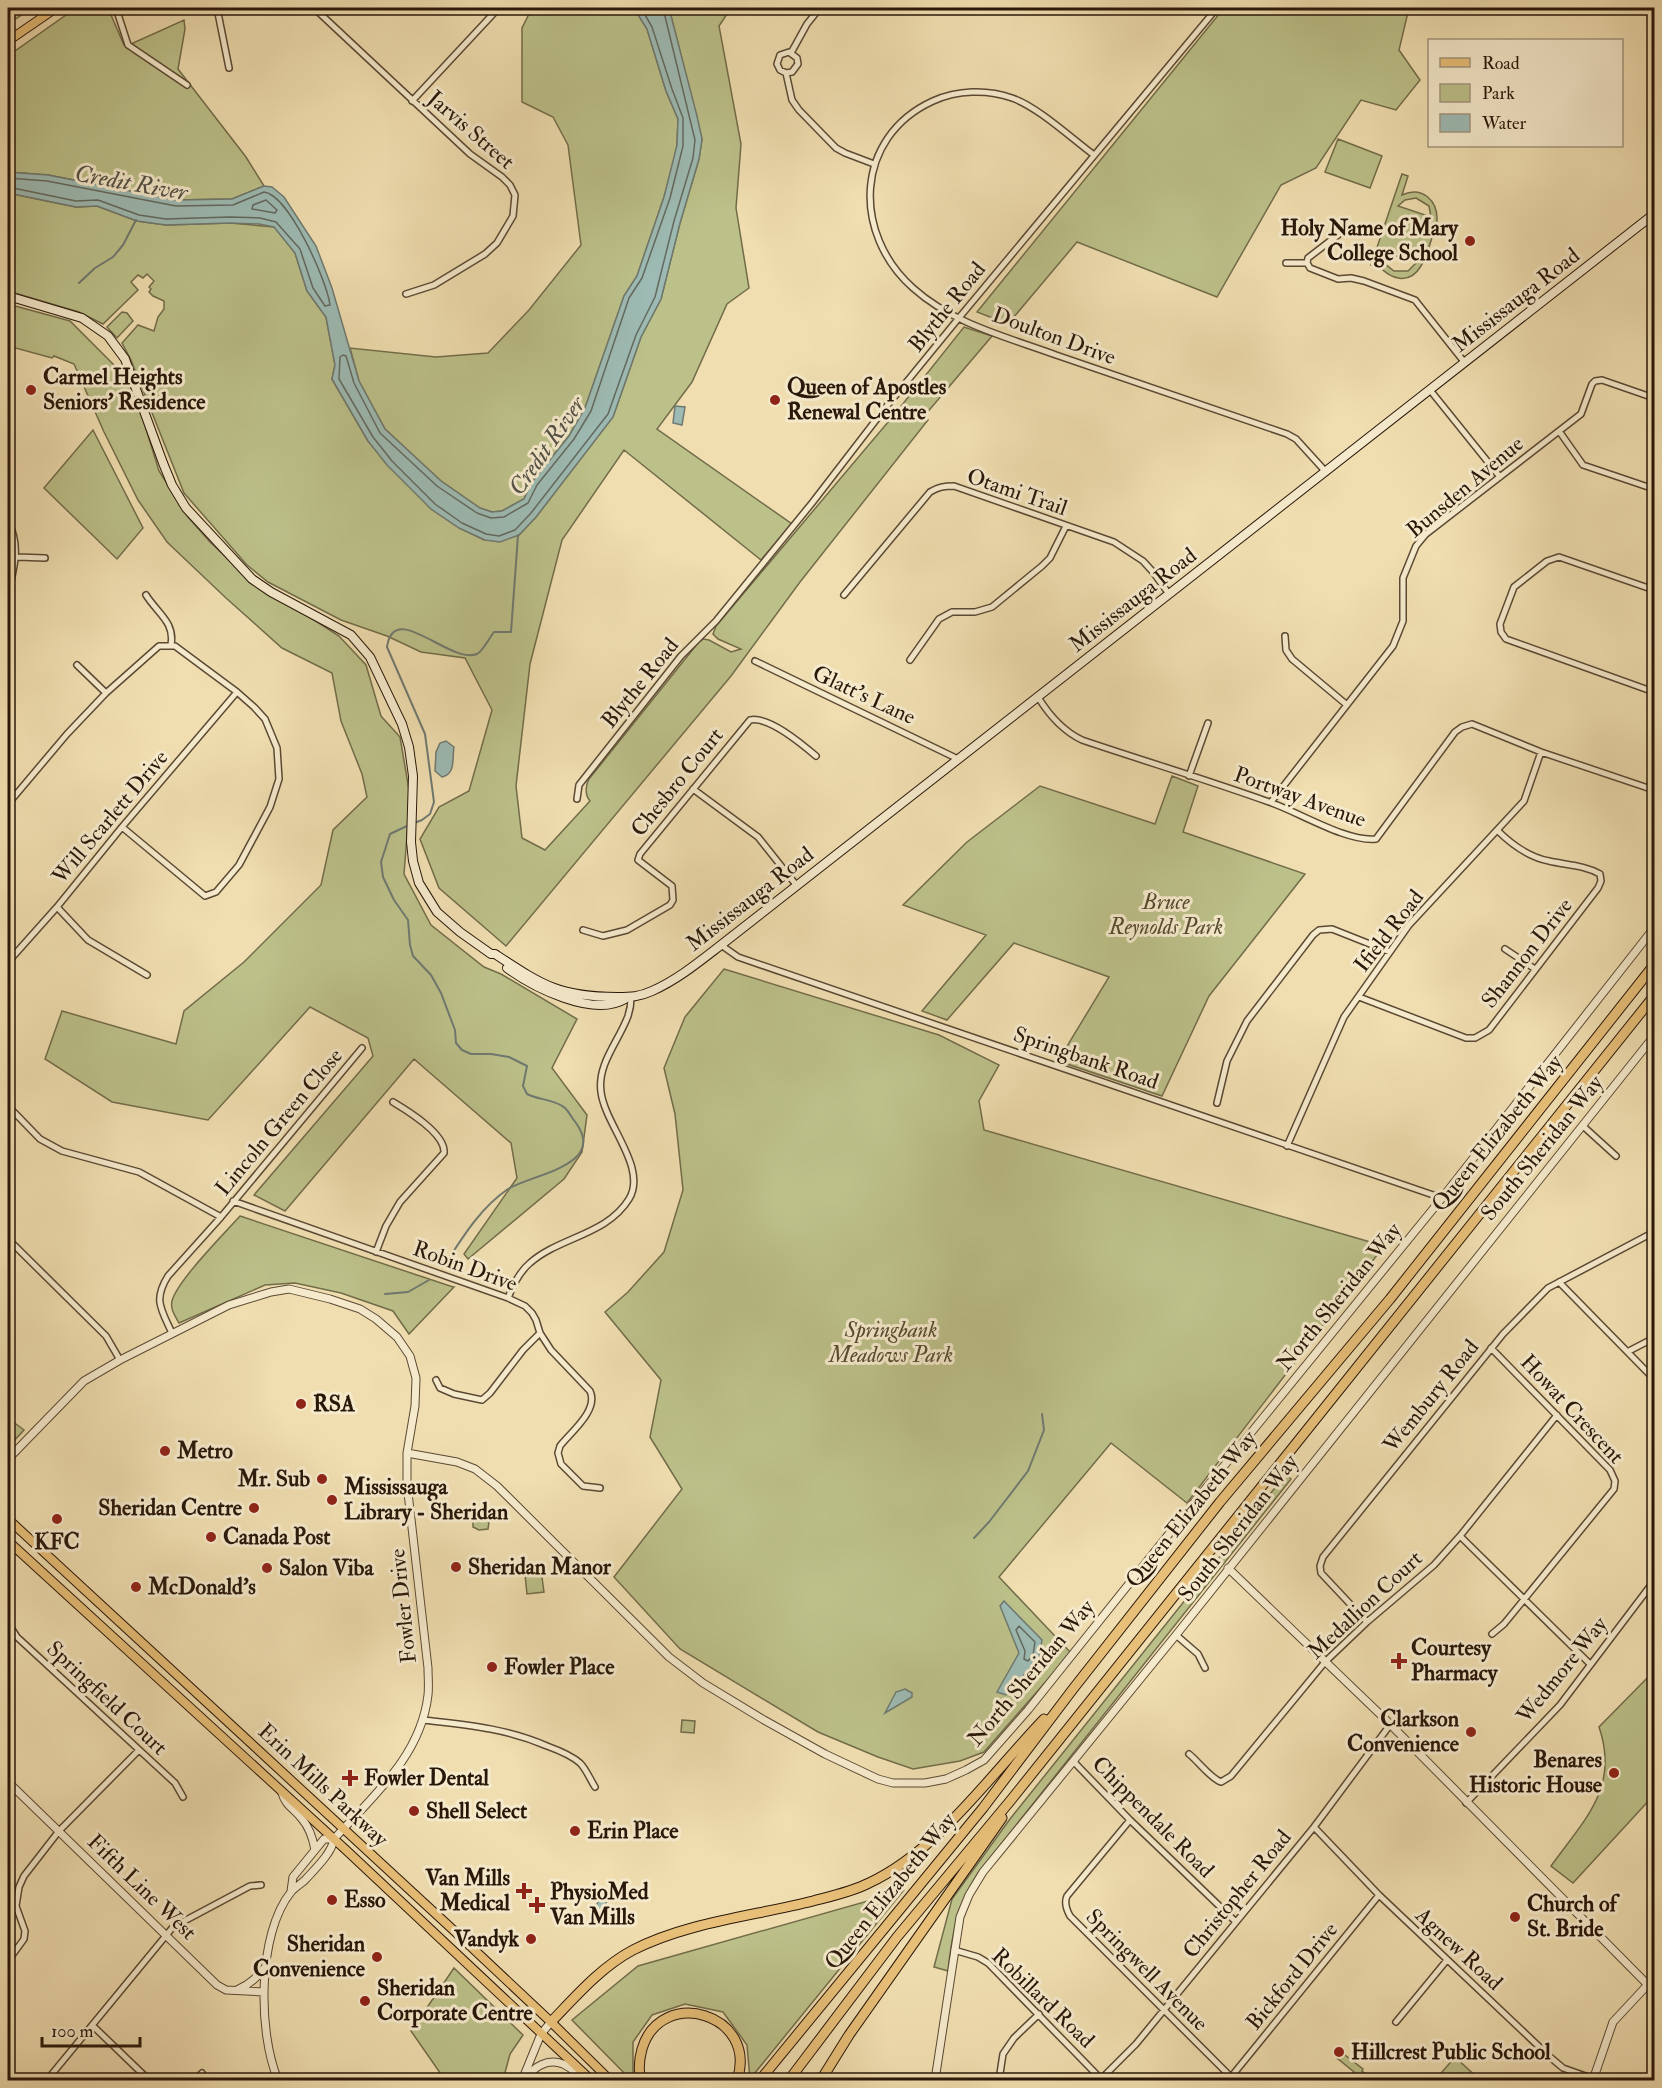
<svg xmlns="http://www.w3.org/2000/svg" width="1662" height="2088" viewBox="0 0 1662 2088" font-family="'IM FELL Double Pica',serif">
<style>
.green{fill:#bcc089;stroke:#726c4a;stroke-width:1.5;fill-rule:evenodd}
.water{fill:#9dbbb4;stroke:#6f7970;stroke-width:1.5}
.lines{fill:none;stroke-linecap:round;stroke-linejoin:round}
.shore{stroke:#63695f;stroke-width:1.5}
.stream{stroke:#6f7970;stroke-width:2}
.minor-casing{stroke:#5b4934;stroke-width:8}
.tertiary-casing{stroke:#5b4934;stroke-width:9}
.secondary-casing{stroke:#29170a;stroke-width:10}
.primary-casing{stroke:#29170a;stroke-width:10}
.motorway-casing{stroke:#29170a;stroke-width:11}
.minor{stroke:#f5eacc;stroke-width:5}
.tertiary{stroke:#f5eacc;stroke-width:7}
.secondary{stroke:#f5eacc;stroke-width:8}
.primary{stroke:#e8bf78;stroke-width:8}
.motorway{stroke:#e8bf78;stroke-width:9}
.poi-dot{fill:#8f2418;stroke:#f5eacc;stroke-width:2}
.labels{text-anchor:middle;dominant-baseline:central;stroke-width:6;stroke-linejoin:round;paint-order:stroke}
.street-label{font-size:22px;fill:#29170a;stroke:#f5eacc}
.poi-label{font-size:22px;font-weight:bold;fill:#29170a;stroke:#f5eacc;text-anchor:start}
.park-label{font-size:22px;font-style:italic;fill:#554a30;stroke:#f5eacc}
.water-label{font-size:24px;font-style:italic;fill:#525046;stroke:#f5eacc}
</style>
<rect width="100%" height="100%" fill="#f0deb0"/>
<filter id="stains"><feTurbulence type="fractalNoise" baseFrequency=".00333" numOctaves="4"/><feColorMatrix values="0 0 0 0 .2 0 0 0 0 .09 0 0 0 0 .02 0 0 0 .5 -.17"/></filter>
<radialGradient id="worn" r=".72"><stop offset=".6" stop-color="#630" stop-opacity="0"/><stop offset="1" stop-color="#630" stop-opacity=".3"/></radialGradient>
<path class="green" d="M8,8H32L8,24Z
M76,8H108L124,45L131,44L184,20L185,29L178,69L246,157L264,186L232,199L176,200L48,175L8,172V56Z
M532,8H634L647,29L666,91L678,119L677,145L674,160L664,197L637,276L624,296L585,408L569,436L532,482L524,499L502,511L492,512L480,508L441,481L385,429L359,381L350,348L436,357L488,353L529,310L581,245L568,145L553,117L522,102V28Z
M669,8H731L719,26L741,144L736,208L749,288L727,304L692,382L657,429L792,524L761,560L624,450L562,540L530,664L516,786L522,838L545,850L590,801C585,795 585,786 589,779L698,643L703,639L709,640L731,652L741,649L718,639L713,634L716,626L894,415L964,327L992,336L925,415L928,420L800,582L731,676L506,946L439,888L420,839L439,807L469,791L492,710L465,658L421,652L387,636L341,620L268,582L247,565L184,493L131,360L122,343L138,325L154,331L158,317L164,309V301L153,296L149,292L151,289L149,287L154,281L147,274L143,278L138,275L131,282L138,290L103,324L79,312L8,291V193L76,207L97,206L137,221L166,225L230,223L275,227L295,253L307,291L326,317L335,365L332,379L368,441L431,509L460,528L484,540L519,535L536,517L613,417L641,337L661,299L680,223L699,159L702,139Z
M1224,8H1409L1399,50L1420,80L1396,110L1361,100L1316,168L1281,185L1217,297L1077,242L1008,324L977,312Z
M1338,139L1382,156L1370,188L1325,172Z
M1402,174L1408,176L1402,195C1422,186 1438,200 1437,221C1432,235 1429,253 1421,266C1409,286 1390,279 1378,265L1377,267L1371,265ZM1416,198L1429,206L1431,217L1398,206L1405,200ZM1383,252L1416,262V263L1408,271H1394L1384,263Z
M8,304L70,321L116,367L133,387L159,471L188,517L210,542L260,589L308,616L339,636L366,665L381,716L400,737L410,796L404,874L431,925L484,967L501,974L577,1019L552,1068L587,1115L582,1152L564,1179L468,1259L464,1254L517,1178L511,1143L414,1059L285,1211L254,1195L373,1056L368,1038L310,1007L208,1120L112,1102L45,1059L62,1011L176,1044L184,1011L244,962L321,885L333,830L367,797L362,774L341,721L332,673L282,648L226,598L167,542L138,500L104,432L74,364L54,356L52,358L8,346Z
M122,312L127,313L133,321L117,338L107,327Z
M93,430L143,528L117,559L44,488Z
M1172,776L1198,786L1183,832L1305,874L1209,996L1162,1096L1058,1061L1109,977L1014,943L947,1020L922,1011L986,935L903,905L967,842L1040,786L1155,824Z
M724,969L939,1035L999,1065L979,1101L984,1130L1384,1246L1187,1503L1111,1443L999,1577L1071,1653L984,1752L960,1761L913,1769L878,1757L818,1732L680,1649L614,1577L682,1489L650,1437L661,1380L605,1312L628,1292L664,1252L683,1190L675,1114L664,1068L685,1017Z
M240,1216L453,1287H454L409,1334L393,1311L341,1293L295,1283L265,1285L179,1323C175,1316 170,1309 172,1301C177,1281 224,1234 240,1216Z
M8,1418L24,1430L8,1447Z
M1286,1474L1291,1479L978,1873C957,1906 952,1933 948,1971L934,1967L952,1899L1010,1819Z
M473,1507L489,1522L488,1529L479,1530L473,1527Z
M540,1563L544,1592L527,1594L524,1565Z
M1654,1671V1795L1573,1883L1551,1866C1584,1820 1620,1788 1599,1727Z
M682,1720L695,1721L694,1733L681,1732Z
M903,1891L750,2079L747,2045L723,2012L685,2004L652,2015L633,2042V2080H631L572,2020L638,1966Z
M454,1968L523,2035L510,2054L503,2080H445L411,2031Z
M1341,2052L1363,2069L1362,2071L1371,2078L1369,2080H1347L1354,2072L1337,2058Z
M1455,2057L1480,2080H1435Z"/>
<path class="water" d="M634,8H669L697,116L702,139L699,159L680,223L661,299L641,337L613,417L536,517L519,535L500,542L485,540L459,528L431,509L387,465L368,441L332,379L335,365L326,317L307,291L295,253L274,227L259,224L230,223L166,225L137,221L97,206L76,207L8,193V172L48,175L176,200L232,199L264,186L272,187L284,197L316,246L332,288L359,381L385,429L441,481L480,508L492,512L502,511L524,499L532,482L569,436L585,408L624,296L637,276L664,197L677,145L678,119L666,91L647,29Z
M675,406L685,407L682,425L673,423Z
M446,741L454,747C452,759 456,774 442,777L435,771L436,752L440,743Z
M1004,1601L1042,1640L1039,1658L1006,1695L997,1692L1019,1653L1000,1606Z
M905,1689L912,1693V1697L885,1713L896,1692Z
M600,1898L607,1901L601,1916L593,1912Z"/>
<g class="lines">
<path class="shore" d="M641,8L652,27L672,89L683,118V146L670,198L642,278L629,298L591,411L574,439L537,485L528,503L504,517L491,518L477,513L437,486L380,433L354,383L346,356L343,355L340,357L339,379L373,437L392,461L435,504L462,523L486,534L499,536L515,530L531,513L608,414L636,335L655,297L674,221L693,158L695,140L663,8
M8,178L47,181L176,206L233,205L264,192C289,195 327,281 330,305L325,306L313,288L300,249L276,222L260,218L230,217L166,219L139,215L98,200L76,201L8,187
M266,200L277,210L275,213L252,209L253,205Z
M1019,1626L1035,1642L1033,1655L1028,1661L1024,1659L1025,1651L1016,1630Z"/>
<path class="stream" d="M79,283L95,268L113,257L123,245L136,220
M414,823L422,820L430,814L434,802L425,734L387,647C394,599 450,665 477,654C482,652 490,637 494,632H511L518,535
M409,825L390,834L381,862L383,877L394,900L408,920L410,945L413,956L431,975L441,993L455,1030L456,1043L462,1050L471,1054H491L509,1057L527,1066L523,1086L527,1094C538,1100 555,1099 565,1108C569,1112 572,1118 576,1123C607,1166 532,1174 508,1189C480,1208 462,1238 444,1266
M385,1294L408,1292L429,1280
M8,1431L14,1432
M974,1538L989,1522L1028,1471L1044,1430L1042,1414"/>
<g class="minor-casing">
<path id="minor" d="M116,8L128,45L187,85
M217,8L229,68
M314,8L470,154L502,177L510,185L515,195L513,216L497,243L485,254L434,285L406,294
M791,53L807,24L815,14
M786,73L792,72L798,64L797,58L789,52L780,55L777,64L780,70L786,73L792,100L799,110L836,148L845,153L874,164
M412,101L494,13L496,8
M1094,155C1071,138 1038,107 1012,98C987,89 957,90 933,101C854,137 852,234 913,288C953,324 1007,337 1056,355C1133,382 1210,408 1287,434L1296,439L1326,472
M1347,228L1308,258L1307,263L1310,268L1338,279L1351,278L1364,281L1415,300L1465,363
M1286,263H1307
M1430,390L1500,477
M1559,431L1583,465L1654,489
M8,521C21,546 14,568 8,594
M17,557L45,558
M1654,590L1559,557L1547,561L1514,587L1500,624L1501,632L1506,639L1654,692
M146,595C158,614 175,622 171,645
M844,595L930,492C938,487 944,486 954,486L1114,542L1143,561L1153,572L1169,594
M1285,636L1286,650L1292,659L1347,705
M910,660L939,619L952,612H975L992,607L1042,566L1050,558L1066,526
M755,661L958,759
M77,665L106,693
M1038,697C1049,715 1063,731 1082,740C1144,761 1208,780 1269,802C1299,812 1346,842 1376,839L1455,732L1462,727L1472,724L1541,752L1654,790
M1189,776L1208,723
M693,789L758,837L797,886
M577,799L579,785L681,656L716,621L812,503L886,407L958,319L1217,8
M1271,802L1393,646L1403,621V578L1416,546L1426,534L1581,414L1592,384L1595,381L1602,380L1654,398
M8,804L67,734L106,693L159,646H175L237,692L254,707L265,719L277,748L279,779L270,807L239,865L216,892L205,896L122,827
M57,907L88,940L147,975
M583,930L603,936L627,930L670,905L673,900L672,886L638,860L640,854L750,720C769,716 802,744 816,756
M721,945L738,957L1442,1198
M1505,949L1535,969
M8,962L57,907L122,827L237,692
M1359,997L1466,1038H1475L1489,1030L1598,888L1601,881L1600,874C1584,865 1566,865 1549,861C1528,857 1512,845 1497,830
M1217,1103L1227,1061L1247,1021L1313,935L1319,930L1332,929L1390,952
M8,1106L40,1139L62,1151L139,1172L221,1217
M1583,1126L1616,1156
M1287,1146L1344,1017L1409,925L1524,801L1541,752
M233,1201L508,1298L525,1306L532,1313L536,1320L540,1333L551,1350L590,1391C599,1410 571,1432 560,1446L558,1453L561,1464L583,1486L600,1488
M8,1239L106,1336L120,1360
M376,1252L386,1226L400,1202L444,1153C446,1134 408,1111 393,1102
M1559,1282L1654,1379
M508,1298C513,1285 519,1272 530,1263C559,1237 607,1235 629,1199C648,1168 605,1125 601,1092C597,1064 619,1041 628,1016C630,1010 631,1004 631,998
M172,1333C161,1309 153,1300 168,1276L221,1217L362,1048
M1491,1348L1610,1470L1615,1481L1614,1489L1504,1624L1492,1634
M1629,1351L1654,1338
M436,1380L440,1388L454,1394L482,1400L490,1393L523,1350L540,1333
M1460,1536L1590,1664
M1367,1622L1321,1573L1320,1566L1323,1557L1503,1334L1548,1288L1654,1232
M8,1623L17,1637L175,1783L183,1797
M1176,1635L1198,1654L1205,1668
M423,1720C467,1725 505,1728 547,1746C558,1750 571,1755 580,1763C586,1769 590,1779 595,1787
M1189,1754C1199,1762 1210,1778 1221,1782L1231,1776L1325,1662L1367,1622L1434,1565L1460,1536L1557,1415
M1073,1761L1130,1820L1236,1922
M1466,1803L1560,1705L1654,1581
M1130,1820L1067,1896C1064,1903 1066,1909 1070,1916L1234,2080
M1314,1827L1379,1895L1550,2057L1563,2068L1594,2079
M954,1950L978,1957L988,1963L1102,2080
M8,1961L24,1939L25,1931L16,1906L19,1887L24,1876L59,1831L139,1750
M1396,2022L1447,1960
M93,2026L149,2080
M1231,2077L1379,1895
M1101,2079L1136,2044L1314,1827L1390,1725
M47,2080L173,1927L250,1886L261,1885
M195,2080L202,2073
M999,2080L1003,2054L1014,2038L1039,2014"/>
</g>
<g class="tertiary-casing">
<path id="tertiary" d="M407,1453L457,1462L475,1469L497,1486L669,1657L703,1683L764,1720L825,1754L878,1779L893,1783H925L946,1779L966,1770L984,1760L1028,1710L1184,1515L1442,1198L1654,928
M8,1459L84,1381L120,1360L229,1305L271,1292L289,1289L330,1299L360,1309L376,1319L397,1337L410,1356L416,1378L415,1406L407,1453V1484L428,1668C428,1677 429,1686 428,1695C421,1756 373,1796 334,1839
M1228,1568L1384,1718L1654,1991
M8,1782L217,1985L226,1990L264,1992
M282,1793C286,1807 294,1808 302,1819C309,1827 313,1839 315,1850
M291,1891L293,1877L324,1839H334
M237,1990C251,1984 258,1976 267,1965
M523,2078L541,2034L551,2022
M278,2080C258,2033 257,1934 291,1892C295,1887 301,1884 305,1880C315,1869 332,1853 334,1839
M526,2080C532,2067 548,2058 563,2064C572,2068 579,2076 588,2080
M935,2080L960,1917L969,1895L983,1872L1176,1635L1654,1036
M1593,2080L1613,2022L1654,1978"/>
</g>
<g class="secondary-casing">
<path id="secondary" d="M8,296L82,318L108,336L125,359L163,463L172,485L186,508L252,579L271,592L351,635L370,657L402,724L409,747L413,776L411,842L413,861L419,883L437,912L460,932L491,954H495C542,985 559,997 617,997C631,997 639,997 652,991C677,980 699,962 721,945L1654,214
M507,968C533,987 593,1018 625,999"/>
</g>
<g class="primary-casing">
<path id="primary" d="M8,41L56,8
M8,1519L450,1927L551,2022L610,2080
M8,1541L346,1850L591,2080"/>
</g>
<g class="motorway-casing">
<path id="motorway" d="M551,2022C576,1996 601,1967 633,1950C688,1922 754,1916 813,1901C832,1896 851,1892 869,1883C938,1851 992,1773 1044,1719
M641,2080C638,2070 639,2060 642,2049C661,1985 759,2014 737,2080
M760,2080L983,1808L1073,1689L1220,1502L1390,1299L1654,965
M789,2080L897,1937L1011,1800L1654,996
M821,2080L849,2035L1002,1818"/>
</g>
<use href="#minor" class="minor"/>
<use href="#tertiary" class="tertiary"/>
<use href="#secondary" class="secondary"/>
<use href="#primary" class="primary"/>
<use href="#motorway" class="motorway"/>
</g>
<g class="poi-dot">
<circle cx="1470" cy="241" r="6"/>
<circle cx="31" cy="390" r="6"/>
<circle cx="775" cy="400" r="6"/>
<circle cx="301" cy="1404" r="6"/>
<circle cx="165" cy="1451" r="6"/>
<circle cx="322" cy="1479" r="6"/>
<circle cx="332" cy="1500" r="6"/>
<circle cx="254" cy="1508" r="6"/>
<circle cx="57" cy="1519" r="6"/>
<circle cx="211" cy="1537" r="6"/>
<circle cx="456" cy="1567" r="6"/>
<circle cx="267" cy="1568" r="6"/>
<circle cx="136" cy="1587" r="6"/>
<path d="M1396 1652h6v6h6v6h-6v6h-6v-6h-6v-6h6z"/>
<circle cx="492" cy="1667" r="6"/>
<circle cx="1471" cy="1732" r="6"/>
<circle cx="1614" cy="1773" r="6"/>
<path d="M347 1769h6v6h6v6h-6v6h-6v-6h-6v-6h6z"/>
<circle cx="414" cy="1811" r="6"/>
<circle cx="575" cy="1831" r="6"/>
<path d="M521 1882h6v6h6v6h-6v6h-6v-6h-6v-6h6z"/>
<circle cx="332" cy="1900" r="6"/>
<path d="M534 1896h6v6h6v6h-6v6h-6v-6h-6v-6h6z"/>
<circle cx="1515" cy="1917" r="6"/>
<circle cx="531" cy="1939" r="6"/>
<circle cx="377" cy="1957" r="6"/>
<circle cx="365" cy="2001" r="6"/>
<circle cx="1339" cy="2052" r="6"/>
</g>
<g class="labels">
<g class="street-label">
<text transform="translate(471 130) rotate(41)">Jarvis Street</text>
<text transform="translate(1516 300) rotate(-38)">Mississauga Road</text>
<text transform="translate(947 307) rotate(-51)">Blythe Road</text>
<text transform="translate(1054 336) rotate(20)">Doulton Drive</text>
<text transform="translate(1465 487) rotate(-40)">Bunsden Avenue</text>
<text transform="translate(1017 492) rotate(19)">Otami Trail</text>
<text transform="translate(1133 600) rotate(-38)">Mississauga Road</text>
<text transform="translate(640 683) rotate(-51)">Blythe Road</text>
<text transform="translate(864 695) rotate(25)">Glatt's Lane</text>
<text transform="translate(677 782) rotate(-51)">Chesbro Court</text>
<text transform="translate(1300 797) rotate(20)">Portway Avenue</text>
<text transform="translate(110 817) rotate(-50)">Will Scarlett Drive</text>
<text transform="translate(750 899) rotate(-38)">Mississauga Road</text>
<text transform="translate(1389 931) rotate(-52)">Ifield Road</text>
<text transform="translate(1527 953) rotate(-52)">Shannon Drive</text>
<text transform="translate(1086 1058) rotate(19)">Springbank Road</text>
<text transform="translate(279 1122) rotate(-50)">Lincoln Green Close</text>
<text transform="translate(1497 1133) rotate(-51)">Queen Elizabeth Way</text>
<text transform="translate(1542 1148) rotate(-51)">South Sheridan Way</text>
<text transform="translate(465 1266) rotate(20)">Robin Drive</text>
<text transform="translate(1339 1297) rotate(-51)">North Sheridan Way</text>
<text transform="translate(1431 1396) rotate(-51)">Wembury Road</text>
<text transform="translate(1572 1409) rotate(47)">Howat Crescent</text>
<text transform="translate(1191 1509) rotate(-51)">Queen Elizabeth Way</text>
<text transform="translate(1238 1528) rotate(-52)">South Sheridan Way</text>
<text transform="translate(1365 1605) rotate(-43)">Medallion Court</text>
<text transform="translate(403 1606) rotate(-96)">Fowler Drive</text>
<text transform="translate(1562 1670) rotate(-51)">Wedmore Way</text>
<text transform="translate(1031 1673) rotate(-50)">North Sheridan Way</text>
<text transform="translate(107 1698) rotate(43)">Springfield Court</text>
<text transform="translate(323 1785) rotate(43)">Erin Mills Parkway</text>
<text transform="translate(1153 1817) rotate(45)">Chippendale Road</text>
<text transform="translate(142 1887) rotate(44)">Fifth Line West</text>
<text transform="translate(890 1891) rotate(-51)">Queen Elizabeth Way</text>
<text transform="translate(1237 1894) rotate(-51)">Christopher Road</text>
<text transform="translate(1459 1949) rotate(43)">Agnew Road</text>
<text transform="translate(1147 1970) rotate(45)">Springwell Avenue</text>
<text transform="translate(1292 1976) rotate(-51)">Bickford Drive</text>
<text transform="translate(1043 1998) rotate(44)">Robillard Road</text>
</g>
<g class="poi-label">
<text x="1458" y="228" text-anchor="end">Holy Name of Mary<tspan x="1458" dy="25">College School</tspan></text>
<text x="43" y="377">Carmel Heights<tspan x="43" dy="25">Seniors' Residence</tspan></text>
<text x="787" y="387">Queen of Apostles<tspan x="787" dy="25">Renewal Centre</tspan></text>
<text x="313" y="1404">RSA</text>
<text x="177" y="1451">Metro</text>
<text x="310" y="1479" text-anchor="end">Mr. Sub</text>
<text x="344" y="1487">Mississauga<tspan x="344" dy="25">Library - Sheridan</tspan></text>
<text x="242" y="1508" text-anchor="end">Sheridan Centre</text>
<text x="223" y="1537">Canada Post</text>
<text x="57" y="1542" text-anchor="middle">KFC</text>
<text x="468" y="1567">Sheridan Manor</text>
<text x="279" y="1568">Salon Viba</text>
<text x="148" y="1587">McDonald's</text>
<text x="1411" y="1648">Courtesy<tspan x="1411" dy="25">Pharmacy</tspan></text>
<text x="504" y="1667">Fowler Place</text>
<text x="1459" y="1719" text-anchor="end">Clarkson<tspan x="1459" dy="25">Convenience</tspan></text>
<text x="1602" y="1760" text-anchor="end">Benares<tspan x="1602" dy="25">Historic House</tspan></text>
<text x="364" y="1778">Fowler Dental</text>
<text x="426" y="1811">Shell Select</text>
<text x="587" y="1831">Erin Place</text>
<text x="510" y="1878" text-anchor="end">Van Mills<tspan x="510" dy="25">Medical</tspan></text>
<text x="550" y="1892">PhysioMed<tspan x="550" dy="25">Van Mills</tspan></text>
<text x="344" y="1900">Esso</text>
<text x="1527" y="1904">Church of<tspan x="1527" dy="25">St. Bride</tspan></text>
<text x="519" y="1939" text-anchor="end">Vandyk</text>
<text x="365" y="1944" text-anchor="end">Sheridan<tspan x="365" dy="25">Convenience</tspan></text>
<text x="377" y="1988">Sheridan<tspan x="377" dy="25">Corporate Centre</tspan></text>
<text x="1351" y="2052">Hillcrest Public School</text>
</g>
<g class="park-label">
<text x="1166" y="902">Bruce<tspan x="1166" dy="25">Reynolds Park</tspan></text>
<text x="891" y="1330">Springbank<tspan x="891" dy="25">Meadows Park</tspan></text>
</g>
<g class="water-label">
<text transform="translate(131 183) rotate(10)">Credit River</text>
<text transform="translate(547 446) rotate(-55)">Credit River</text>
</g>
</g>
<rect width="1662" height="2088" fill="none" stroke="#f0deb0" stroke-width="30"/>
<rect x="9" y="9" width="1644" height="2070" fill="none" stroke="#29170a" stroke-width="3"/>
<rect x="15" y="15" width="1632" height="2058" fill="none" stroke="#29170a" stroke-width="1.5"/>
<rect x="1428" y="39" width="195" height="108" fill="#f5eacc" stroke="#a3967e" stroke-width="1.5"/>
<rect x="1440" y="58" width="30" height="9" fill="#e8bf78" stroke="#a3967e" stroke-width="1.5"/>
<text x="1482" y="69" font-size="18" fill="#29170a">Road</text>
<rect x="1440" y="84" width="30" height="18" fill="#bcc089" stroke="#a3967e" stroke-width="1.5"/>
<text x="1482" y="99" font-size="18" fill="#29170a">Park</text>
<rect x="1440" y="114" width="30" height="18" fill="#9dbbb4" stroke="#a3967e" stroke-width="1.5"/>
<text x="1482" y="129" font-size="18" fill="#29170a">Water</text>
<path d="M42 2037v9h98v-9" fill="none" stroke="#29170a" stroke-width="3"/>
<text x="51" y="2037" font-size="18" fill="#29170a" stroke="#f5eacc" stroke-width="4.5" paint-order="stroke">100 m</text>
<rect width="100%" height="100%" filter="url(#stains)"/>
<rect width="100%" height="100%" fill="url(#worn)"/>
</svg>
